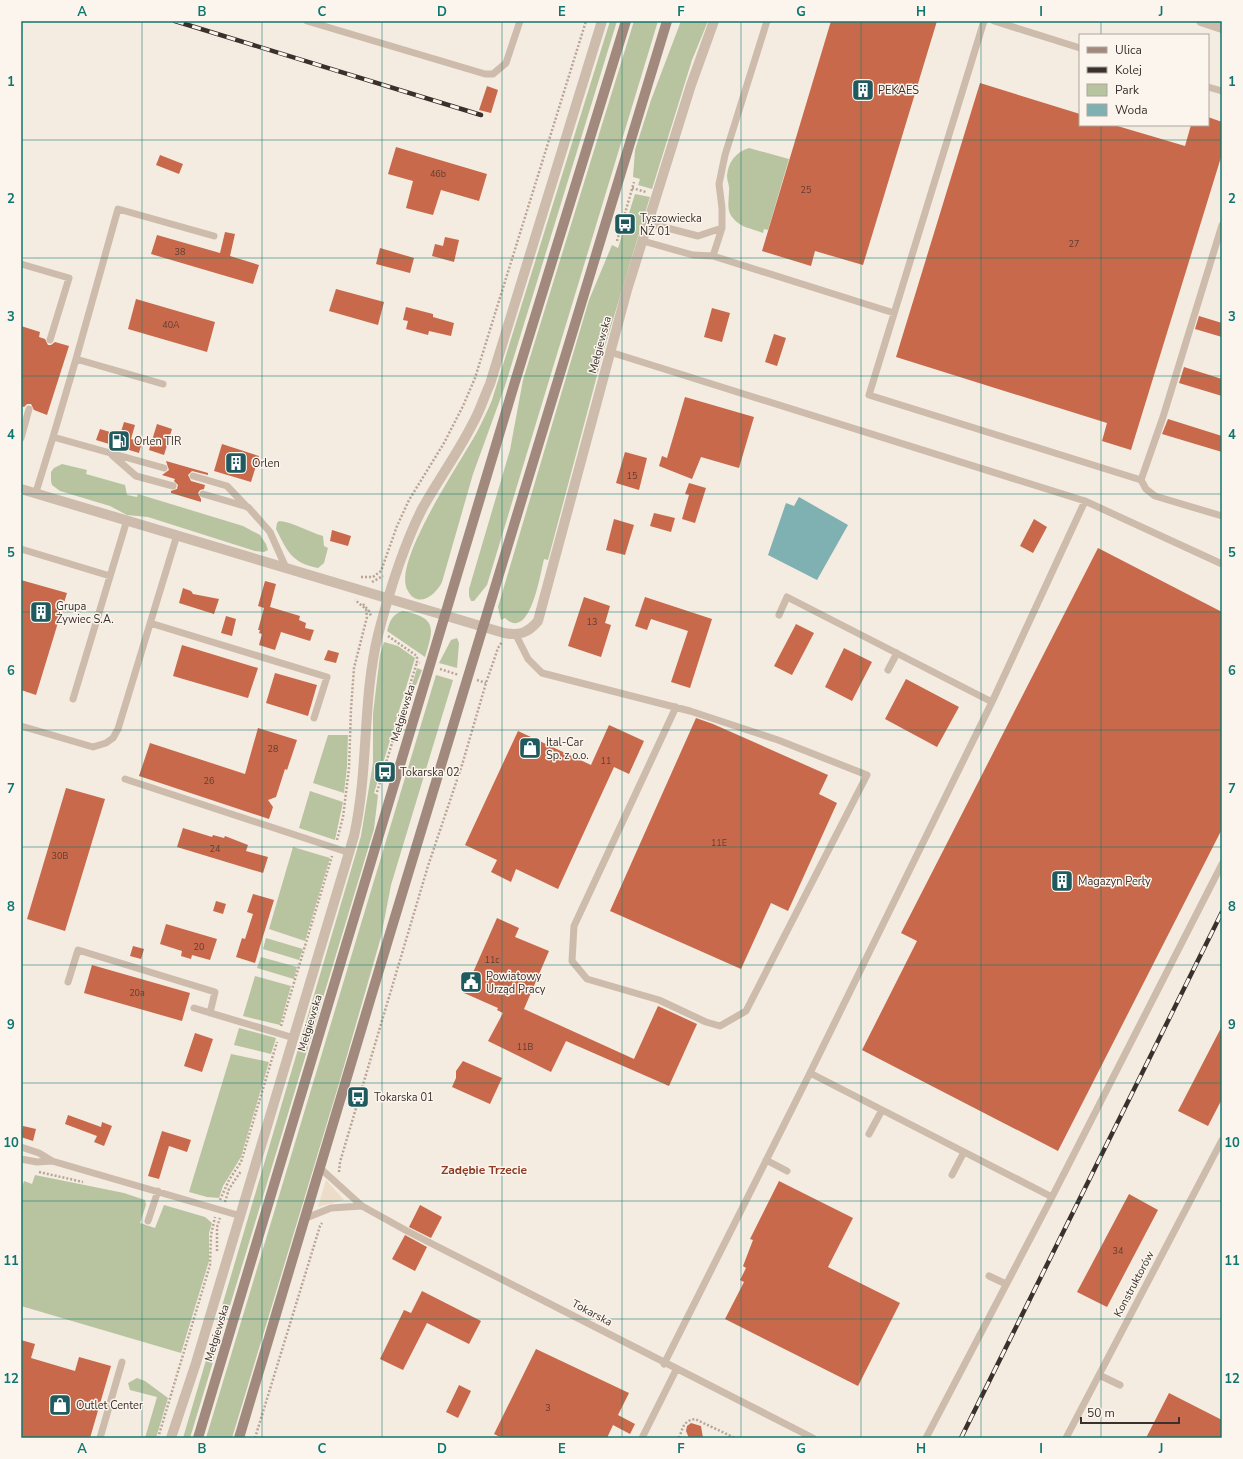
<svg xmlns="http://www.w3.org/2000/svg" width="1243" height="1459" viewBox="0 0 1243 1459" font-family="'Nunito Sans',sans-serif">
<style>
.green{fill:#b8c4a0}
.plaza{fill:#ecdcc8}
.water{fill:#7fb0b2}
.building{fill:#c8694b}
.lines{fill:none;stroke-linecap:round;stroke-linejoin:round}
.path{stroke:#b9a596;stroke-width:2.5;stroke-dasharray:2 2;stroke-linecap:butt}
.service{stroke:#cdbbac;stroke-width:7}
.minor{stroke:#cdbbac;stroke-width:10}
.secondary{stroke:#a18a7d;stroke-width:10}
.rail-casing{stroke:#3b302b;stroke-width:4.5}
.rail{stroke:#fbf5ee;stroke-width:3;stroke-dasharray:9;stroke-linecap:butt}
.grid{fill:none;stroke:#0f766e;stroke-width:1;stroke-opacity:0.55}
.labels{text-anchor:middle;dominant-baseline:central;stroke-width:3;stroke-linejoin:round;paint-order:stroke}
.number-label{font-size:9px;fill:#5e3e33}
.poi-label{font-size:11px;fill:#3b302b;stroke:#fbf5ee;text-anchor:start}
.street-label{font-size:11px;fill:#3b302b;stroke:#fbf5ee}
.neighbourhood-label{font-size:12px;font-weight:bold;fill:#8c3b22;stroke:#fbf5ee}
.neatline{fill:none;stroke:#0f766e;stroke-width:1.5}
.grid-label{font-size:13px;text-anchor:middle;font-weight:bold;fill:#0f766e}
</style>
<rect width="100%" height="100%" fill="#f4ebe1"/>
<path class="green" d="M610,21H617L505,386L473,474L442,582C436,595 418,609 408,591C390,564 463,459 478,430C483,420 488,410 492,400Z
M634,21H658L487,585L474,601H471L469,596V589L510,450L523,380Z
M681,21H708L692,60L652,189L638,185L640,179L633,177L635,150L651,100Z
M749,148L789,159L768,230L764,229L763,233C753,229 739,227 733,218C726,210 729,201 729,191C730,186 727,181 727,176C728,162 736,152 749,148Z
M635,194L650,197L603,353L548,560L544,559C540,575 530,642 505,618L501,620L498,607L589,300L612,245L618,248Z
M62,464L87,470L86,474L125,485L127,495L137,497L138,494L243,526L260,535L266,544L268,550L264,552L255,551L148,517L127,515L110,506L60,491L52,485L51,481V472L54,468Z
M279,521C294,522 308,532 323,536L324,546L328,548L324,563L318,568C292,563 287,551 276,529L277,523Z
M403,611C437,618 434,628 425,657L387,631C390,621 392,614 403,611Z
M457,638L459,643L457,668L439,663L451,640Z
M384,642L398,646L415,658L374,793L378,795L374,829L190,1438H183L361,836L373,763V714L380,655Z
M417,668L422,670L401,722Z
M436,675L453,680L391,885L381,937L340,1080L232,1438H206Z
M328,735H348L347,767L344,793L313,783Z
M310,791L343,802L335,840L299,828Z
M293,847L330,858L305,941L269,929Z
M266,938L303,949L299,960L263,949Z
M261,957L297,967L294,979L257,968Z
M255,976L291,986L280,1025L243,1016Z
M239,1028L276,1038L271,1054L234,1045Z
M231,1054L269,1062L241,1157L223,1186L219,1198L207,1197L189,1192Z
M35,1175L124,1193L145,1200L146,1205L140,1223L155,1228L164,1205L205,1217L212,1223L209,1233V1261L181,1353L21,1306V1190L24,1181L32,1184Z
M137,1378L145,1381L168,1398L156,1438H145L157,1397L130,1390L128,1383Z"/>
<path class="plaza" d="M326,1180L344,1200L318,1207Z"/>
<path class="water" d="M799,497L848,525L817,580L768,555L786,503L794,506Z"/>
<path class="building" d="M831,21H937L863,265L815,251L811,266L762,251Z
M980,83L1080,114V125H1114L1185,146L1191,125H1208V117L1222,122V154L1131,450L1102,441L1107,423L896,357Z
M487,86L498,90L491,113L479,110Z
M396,147L487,174L479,201L441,190L433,215L406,208L413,181L388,174Z
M160,155L183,164L179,174L156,165Z
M225,232L235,234L230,256L259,265L253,284L151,254L157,235L220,253Z
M445,237L459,240L454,262L432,256L435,244L443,246Z
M380,248L414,258L410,273L376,264Z
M336,289L384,302L378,325L329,311Z
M136,299L215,322L207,352L128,329Z
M406,307L433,314V317L454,323L451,336L429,331L428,335L406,329L408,321L403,320Z
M712,308L730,313L722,342L704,337Z
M1199,316L1222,323V337L1195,329Z
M21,326L40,332L39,337L45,339L48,345H51L55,342L69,346L47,415L34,410L31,404H27L24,407L21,406Z
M774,334L786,338L777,366L765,362Z
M1184,367L1222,379V396L1179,383Z
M685,397L754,417L739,468L701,457L692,479L659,466L662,456L667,458Z
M1168,419L1222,436V452L1162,434Z
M124,422L135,425L131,439L142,442L139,453L96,440L100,429L120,435Z
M157,424L172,429L164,455L149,450Z
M222,444L259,456L251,482L214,471Z
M625,452L647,458L639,490L616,483Z
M166,461L208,473V475L192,471L188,475L191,481L205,485L204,489L200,490L198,493L201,499V502L171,493V491L177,489L178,485L174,481L175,479L162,475L169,470Z
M689,483L706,488L695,523L682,519L689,495L685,494Z
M654,513L675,518L671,532L650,526Z
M614,519L634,525L625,555L606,550Z
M1034,519L1047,527L1033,553L1020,546Z
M332,530L351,536L348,546L330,541Z
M1098,548L1222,612V829L1058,1151L862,1050L917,941L901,933Z
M21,580L67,593L36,695L21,690Z
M265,581L276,584L270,607L300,616L299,620L306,623L305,628L314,630L310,641L281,632L275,650L259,645L262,634L259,633L260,630H258L264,608L258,606Z
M183,588L191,591L193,594L219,599L214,614L179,603Z
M584,597L610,606L605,623L611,625L601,657L568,646Z
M645,597L712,619L690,688L671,682L688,631L651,619L647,630L635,626Z
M226,616L236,619L232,636L221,633Z
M796,624L814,633L792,675L774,666Z
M182,645L258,668L248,698L173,676Z
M844,648L872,662L852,701L825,687Z
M328,650L339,653L336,663L324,660Z
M275,673L317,685L308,716L266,703Z
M906,679L959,707L937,747L885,719Z
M696,718L713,724L828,775L819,794L837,803L788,911L771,903L741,969L610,911Z
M609,725L644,741L629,774L614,767L558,889L516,869L511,882L491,872L497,860L465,845L518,731L591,765Z
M258,728L297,740L287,770L285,769L276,797L268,800L273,807L269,819L139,776L150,743L245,774Z
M66,788L105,799L65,931L27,919Z
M183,828L212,837L213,835L224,838L225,836L248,845L246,851L268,857L263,873L177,847Z
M253,894L274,900L255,963L236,957L242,938L245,939L253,914L247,912Z
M216,901L226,904L223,914L213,911Z
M497,918L519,928L515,937L549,951L524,1009L634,1059L658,1006L697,1024L669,1086L566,1041L551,1072L488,1041L503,1013L497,1010L498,1008L464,993Z
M166,924L217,939L210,960L192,955L191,959L181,956L182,951L160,944Z
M133,946L144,949L141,959L130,956Z
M92,965L190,993L182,1021L84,993Z
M1222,1026V1099L1208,1126L1178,1111Z
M195,1033L213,1039L202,1072L184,1066Z
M463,1061L502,1078L490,1104L452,1087L456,1078V1071Z
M68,1115L101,1127L102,1122L112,1126L104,1146L94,1142L97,1136L65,1124Z
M23,1126L36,1129L33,1141L21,1137Z
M162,1131L191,1140L187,1152L169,1146L159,1179L148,1176Z
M779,1181L853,1218L828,1267L900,1303L858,1386L725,1319L744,1282L740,1280L746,1268L743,1266L753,1240L750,1239Z
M1129,1194L1158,1210L1107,1307L1077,1292Z
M420,1205L442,1217L431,1238L409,1227Z
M405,1235L427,1247L415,1271L392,1259Z
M422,1291L481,1321L469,1344L427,1323L403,1370L380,1359L404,1310L411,1313Z
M21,1340L35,1344L31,1358L75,1371L79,1357L111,1366L90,1438H21Z
M536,1349L629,1393L618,1415L635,1424L630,1434L613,1425L607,1438H502L494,1434Z
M459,1385L471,1391L458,1418L446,1412Z
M1169,1393L1222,1420V1438H1146Z
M691,1423L701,1426L703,1438H689L686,1431L687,1426Z"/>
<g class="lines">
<path class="path" d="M632,188L646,192
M617,241L634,182
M361,577H373L381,571L397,526L409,500L444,443L463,406L475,378L586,21
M372,582L383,576
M363,604L369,611L371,616
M388,636L417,656V662L420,663
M440,669L459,675
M477,680L486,683
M377,792L417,662
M337,840L343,817L349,768L351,709L354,668L367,617L366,609L355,600
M281,1026L332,856
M39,1172L83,1182
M339,1172L340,1162L428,866L462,765L486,683L498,648L502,642
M220,1200L229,1180L241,1162L277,1042
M225,1202L229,1189L241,1171
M217,1251V1227L220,1218
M158,1438L210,1265L211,1235L215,1217
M255,1438L320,1226L322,1223
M679,1438C683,1428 683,1421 695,1419L735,1438"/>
<path class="service" d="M307,21L485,74H493L506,63L520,21
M984,21L869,395L1141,480L1163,417L1222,225
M994,21L1080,48
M1208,87L1222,91
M648,223L698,236L722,228
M643,241L693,255L713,256L894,313
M713,256L722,228V208L719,184L725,155L767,21
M21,264L69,278L50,340
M610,352L1085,501L1222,564
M76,359L53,437L164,468
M163,384L76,359L118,209L214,236
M21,438L29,409
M112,455L136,476L173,486
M193,476L227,486L247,507
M1141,480L1146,489L1155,496L1222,516
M36,492L53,437
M203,494L248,507L270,532L286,568
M21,549L110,576
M779,615L787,597L992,702
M150,623L327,677L314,718
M516,635L528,659L542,673L690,711L778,740L867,775L746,1011L720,1026L706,1022L659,1000L587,979L572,961L574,926L676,707
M888,670L897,653
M73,699L127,520
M21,726L93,747L106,743L113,738L118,729L177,535
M125,779L350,853
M68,982L78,950L215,992L210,1013
M194,1008L294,1038
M810,1073L992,702L1085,501
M869,1134L882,1110
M21,1147L39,1153L52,1161L241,1216
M21,1159L37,1162L52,1161
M766,1160L787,1171
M320,1168L362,1206L407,1231L813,1438
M952,1175L964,1152
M1052,1197L1222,864
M306,1218L331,1208L362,1206
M148,1221L158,1191
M989,1276L1006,1284
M664,1364L810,1073L1052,1197L926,1438
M1099,1375L1120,1385
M100,1438L122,1362
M642,1438L676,1370
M1066,1438L1222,1140"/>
<path class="minor" d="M1201,21L1222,28
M21,489L504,633C519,636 528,633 538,621L627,290L691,85L714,21
M171,1438L196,1363L354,836C369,769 362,701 378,635C389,592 402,549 422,509C438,480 458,453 473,423C480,411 484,397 490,384L602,21"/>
<path class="secondary" d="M198,1438L514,385L626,21
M239,1438L388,940L667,21"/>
<g class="rail-casing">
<path id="rail" d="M175,21L481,115
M961,1438L1222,912"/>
</g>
<use href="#rail" class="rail"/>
</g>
<path class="grid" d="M142,21V1438M262,21V1438M382,21V1438M502,21V1438M622,21V1438M741,21V1438M861,21V1438M981,21V1438M1101,21V35M1101,125V1438M21,140H1222M21,258H1222M21,376H1222M21,494H1222M21,612H1222M21,730H1222M21,847H1222M21,965H1222M21,1083H1222M21,1201H1222M21,1319H1222"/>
<defs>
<g id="building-square" transform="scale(1.15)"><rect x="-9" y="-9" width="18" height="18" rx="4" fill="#1f5a5e" stroke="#fbf5ee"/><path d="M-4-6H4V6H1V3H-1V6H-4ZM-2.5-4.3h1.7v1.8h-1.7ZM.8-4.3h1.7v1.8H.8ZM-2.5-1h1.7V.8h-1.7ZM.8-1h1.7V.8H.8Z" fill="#fff"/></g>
<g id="bus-square" transform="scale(1.15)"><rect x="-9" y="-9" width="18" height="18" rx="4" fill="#1f5a5e" stroke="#fbf5ee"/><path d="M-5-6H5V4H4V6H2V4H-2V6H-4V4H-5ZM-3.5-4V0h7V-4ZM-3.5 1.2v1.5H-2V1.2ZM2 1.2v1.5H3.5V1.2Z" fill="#fff"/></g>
<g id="fuel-square" transform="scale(1.15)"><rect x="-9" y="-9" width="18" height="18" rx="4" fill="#1f5a5e" stroke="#fbf5ee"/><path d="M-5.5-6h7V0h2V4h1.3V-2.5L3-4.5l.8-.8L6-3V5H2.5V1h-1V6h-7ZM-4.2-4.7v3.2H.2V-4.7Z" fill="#fff"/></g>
<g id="shop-square" transform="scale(1.15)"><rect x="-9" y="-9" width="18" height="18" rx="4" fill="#1f5a5e" stroke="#fbf5ee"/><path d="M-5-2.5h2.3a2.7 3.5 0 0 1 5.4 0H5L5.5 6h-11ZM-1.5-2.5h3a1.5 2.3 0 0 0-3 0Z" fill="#fff"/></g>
<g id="civic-square" transform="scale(1.15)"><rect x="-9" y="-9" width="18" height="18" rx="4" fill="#1f5a5e" stroke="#fbf5ee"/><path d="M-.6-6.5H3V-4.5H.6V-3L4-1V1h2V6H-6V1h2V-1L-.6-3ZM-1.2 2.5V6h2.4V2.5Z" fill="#fff"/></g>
</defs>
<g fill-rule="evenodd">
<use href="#building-square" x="863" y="90"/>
<use href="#bus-square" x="625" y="224"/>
<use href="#fuel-square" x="119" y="441"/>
<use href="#building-square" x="236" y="463"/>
<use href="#building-square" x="41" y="612"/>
<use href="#shop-square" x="530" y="748"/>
<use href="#bus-square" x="385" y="772"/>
<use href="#building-square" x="1062" y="881"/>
<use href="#civic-square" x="471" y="982"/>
<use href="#bus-square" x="358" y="1097"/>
<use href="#shop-square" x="60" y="1405"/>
</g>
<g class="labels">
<g class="number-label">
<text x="438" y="174">46b</text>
<text x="806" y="190">25</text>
<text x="1074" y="244">27</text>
<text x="180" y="252">38</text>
<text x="171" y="325">40A</text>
<text x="632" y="476">15</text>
<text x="592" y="622">13</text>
<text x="273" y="749">28</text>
<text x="606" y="761">11</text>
<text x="209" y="781">26</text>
<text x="719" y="843">11E</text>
<text x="215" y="849">24</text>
<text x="60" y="856">30B</text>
<text x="199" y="947">20</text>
<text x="492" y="960">11c</text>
<text x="137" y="993">20a</text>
<text x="525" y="1047">11B</text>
<text x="1118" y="1251">34</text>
<text x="548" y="1408">3</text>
</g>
<g class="poi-label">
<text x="878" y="90">PEKAES</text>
<text x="640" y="218">Tyszowiecka<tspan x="640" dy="13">NŻ 01</tspan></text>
<text x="134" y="441">Orlen TIR</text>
<text x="252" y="463">Orlen</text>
<text x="56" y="606">Grupa<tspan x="56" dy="13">Żywiec S.A.</tspan></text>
<text x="546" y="742">Ital-Car<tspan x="546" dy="13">Sp. z o.o.</tspan></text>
<text x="400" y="772">Tokarska 02</text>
<text x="1078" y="881">Magazyn Perły</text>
<text x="486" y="976">Powiatowy<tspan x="486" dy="13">Urząd Pracy</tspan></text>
<text x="374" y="1097">Tokarska 01</text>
<text x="76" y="1405">Outlet Center</text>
</g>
<g class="street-label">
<text transform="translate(600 345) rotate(-75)">Mełgiewska</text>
<text transform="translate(403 713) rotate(-73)">Mełgiewska</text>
<text transform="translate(310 1023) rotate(-73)">Mełgiewska</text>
<text transform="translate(1134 1284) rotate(-62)">Konstruktorów</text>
<text transform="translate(592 1313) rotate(28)">Tokarska</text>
<text transform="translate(217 1333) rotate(-73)">Mełgiewska</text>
</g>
<g class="neighbourhood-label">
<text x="484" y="1170">Zadębie Trzecie</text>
</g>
</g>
<rect width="1243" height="1459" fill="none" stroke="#fbf5ee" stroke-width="44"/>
<rect x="1079" y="34" width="130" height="92" fill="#fbf5ee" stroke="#aea6a0"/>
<rect x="1087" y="47" width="20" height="6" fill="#a18a7d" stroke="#aea6a0"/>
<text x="1115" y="54" font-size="12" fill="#3b302b">Ulica</text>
<rect x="1087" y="67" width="20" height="6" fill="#3b302b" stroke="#aea6a0"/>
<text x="1115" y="74" font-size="12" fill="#3b302b">Kolej</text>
<rect x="1087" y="84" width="20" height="12" fill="#b8c4a0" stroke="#aea6a0"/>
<text x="1115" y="94" font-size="12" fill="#3b302b">Park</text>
<rect x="1087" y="104" width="20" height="12" fill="#7fb0b2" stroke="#aea6a0"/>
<text x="1115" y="114" font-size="12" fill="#3b302b">Woda</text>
<path d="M1081 1417v6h98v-6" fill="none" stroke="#3b302b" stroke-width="2"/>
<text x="1087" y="1417" font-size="12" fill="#3b302b" stroke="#fbf5ee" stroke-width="3" paint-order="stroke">50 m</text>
<rect x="22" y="22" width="1199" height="1415" class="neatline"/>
<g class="grid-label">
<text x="82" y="16">A</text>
<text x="202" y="16">B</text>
<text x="322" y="16">C</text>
<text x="442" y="16">D</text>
<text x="562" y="16">E</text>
<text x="681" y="16">F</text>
<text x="801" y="16">G</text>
<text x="921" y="16">H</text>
<text x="1041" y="16">I</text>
<text x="1161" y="16">J</text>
<text x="11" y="86">1</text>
<text x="1232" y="86">1</text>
<text x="11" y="203">2</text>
<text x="1232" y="203">2</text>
<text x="11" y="321">3</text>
<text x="1232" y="321">3</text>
<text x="11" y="439">4</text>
<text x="1232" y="439">4</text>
<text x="11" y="557">5</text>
<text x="1232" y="557">5</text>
<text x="11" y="675">6</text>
<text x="1232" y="675">6</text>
<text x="11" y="793">7</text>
<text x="1232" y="793">7</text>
<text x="11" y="911">8</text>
<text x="1232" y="911">8</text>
<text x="11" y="1029">9</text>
<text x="1232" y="1029">9</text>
<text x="11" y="1147">10</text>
<text x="1232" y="1147">10</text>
<text x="11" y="1265">11</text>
<text x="1232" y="1265">11</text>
<text x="11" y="1383">12</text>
<text x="1232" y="1383">12</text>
<text x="82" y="1453">A</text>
<text x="202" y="1453">B</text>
<text x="322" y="1453">C</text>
<text x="442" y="1453">D</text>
<text x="562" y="1453">E</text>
<text x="681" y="1453">F</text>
<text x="801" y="1453">G</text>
<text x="921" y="1453">H</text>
<text x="1041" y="1453">I</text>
<text x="1161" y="1453">J</text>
</g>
</svg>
